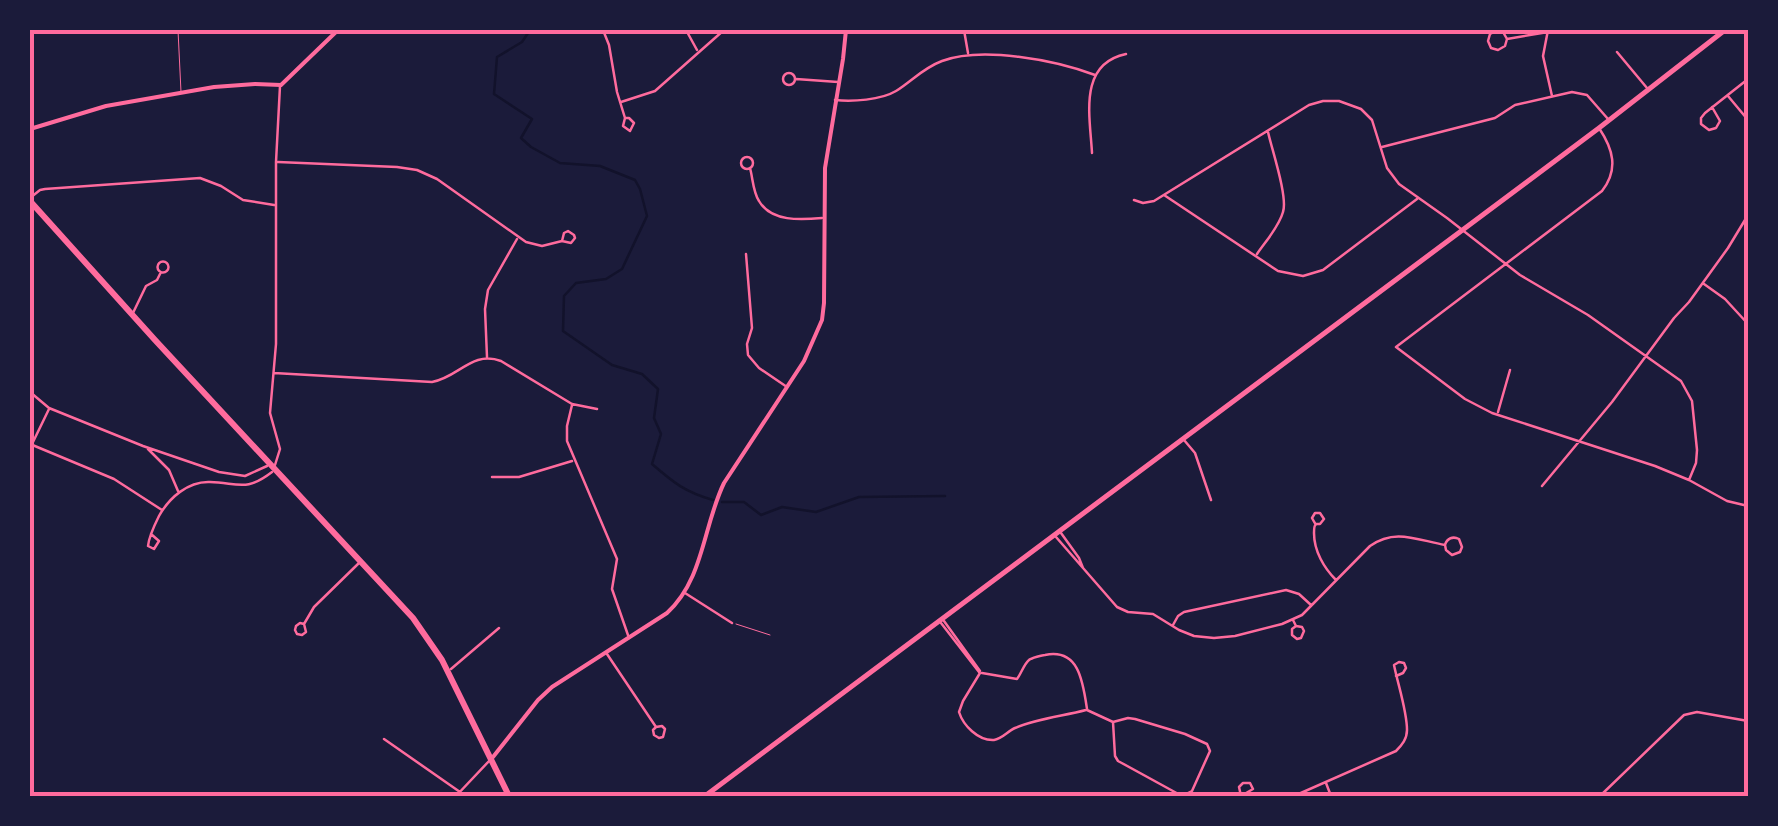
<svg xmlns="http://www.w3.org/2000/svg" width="1778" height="826" viewBox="0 0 1778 826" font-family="Literata,serif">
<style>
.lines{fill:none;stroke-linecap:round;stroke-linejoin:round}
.stream{stroke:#12122b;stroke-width:2.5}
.service{stroke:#ff6b9d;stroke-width:1}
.minor{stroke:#ff6b9d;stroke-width:2.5}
.tertiary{stroke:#ff6b9d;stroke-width:4}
.primary{stroke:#ff6b9d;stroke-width:5}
.trunk{stroke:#ff6b9d;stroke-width:6}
.neatline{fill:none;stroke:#ff6b9d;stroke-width:4}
</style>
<rect width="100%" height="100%" fill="#1b1b3a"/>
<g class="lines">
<path class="stream" d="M530,30L522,42L497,57L494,94L532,119L521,138L531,147L560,163L600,166L635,180L640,189L647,216L622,269L606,279L576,283L564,296L563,331L612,365L642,374L658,389L654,418L661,434L652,464C674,483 685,492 713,500
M722,502H744L761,515L782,507L816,512L859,497L945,496"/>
<path class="service" d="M178,30L181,92
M736,624L770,635"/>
<path class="minor" d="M603,30L609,45L617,92L625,118L623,126L630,131L634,123L629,118H625
M686,30L697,50
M964,30L968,53
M1548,30L1543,56L1552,96
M1665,30H1671
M1507,39L1503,32L1496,31L1490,34L1488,41L1491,48L1498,50L1505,46L1507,39L1548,32
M1617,52L1647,88
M783 79a6 6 0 1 1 12 0a6 6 0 1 1-12 0Z
M796,79L838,82
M1728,96L1748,120
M835,100C852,102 881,100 896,91C912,81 923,68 942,61C982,46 1055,60 1095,75
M621,102L655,91L724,30
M1712,107L1720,121L1716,128L1709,130L1701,124V118L1705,113L1748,79
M1599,128C1613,149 1619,169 1602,191L1396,347L1465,399L1492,413L1655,466L1689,480L1727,501L1748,506
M1382,147L1495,118L1515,105L1572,92L1587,95L1608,119
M1092,153C1090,116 1078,64 1126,54
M741 163a6 6 0 1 1 12 0a6 6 0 1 1-12 0Z
M278,162L397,167L417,170L437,179L526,242L542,246L562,241L564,233L568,231L574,235L575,238L571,243L562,241
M750,168C753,179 753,192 759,201C771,222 801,220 822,218
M1164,195L1278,271L1303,276L1323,270L1417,199
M30,198L40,190L45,189L200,178L221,186L243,200L274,205
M1134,200L1143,203L1154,201L1309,105L1323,101H1339L1361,109L1372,120L1387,168L1399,184L1447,218L1520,275L1588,315L1681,381L1692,401L1697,450L1696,463L1689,480
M746,254L752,328L747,344L748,355L759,368L787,387
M1257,254C1265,242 1279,227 1283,212C1288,197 1272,150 1268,132
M157.5 267a5.5 5.5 0 1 1 11 0a5.5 5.5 0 1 1-11 0Z
M1704,284L1725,299L1748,324
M132,315L146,286L157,280L161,272
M487,357L485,309L488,290L517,239
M274,373L432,382C458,378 472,350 501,361L572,404L597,409
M30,392L49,408L143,446L219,472L245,476L267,466
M572,405L567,426V441L617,559L612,589L629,638
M1498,412L1510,370
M1184,440L1195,453L1211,500
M33,442L49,409
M30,444L114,479L162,510
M148,449L169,470L178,491
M275,465L280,449L270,413L276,344V162L280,86
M492,477H519L572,461
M1542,486L1612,402L1674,318L1689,302L1728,248L1748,215
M1316,524H1320L1324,519L1320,513H1315L1312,518C1319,531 1314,518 1314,533C1314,551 1324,568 1336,580
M1061,533L1079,558L1083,568
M151,534L159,541L154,549L148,546C149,536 154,526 159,516C169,498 188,481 210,482C239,483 246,492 272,472
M1056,537L1117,607L1128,612L1153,614L1179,630L1194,636L1214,638L1235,636L1282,624L1302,615L1370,546C1395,528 1417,540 1445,545C1447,538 1453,536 1459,539L1462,547L1460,552L1452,555L1446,550L1445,545
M685,593L732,623
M1293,620L1296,626L1302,627L1304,631L1301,638L1297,639L1292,635V629L1296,626
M944,621L980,671
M941,623L979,672
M304,624L300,623L296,626L295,630L297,634L302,635L306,632L304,624L314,607L360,562
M1173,625L1178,616L1184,612L1286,590L1299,594L1311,605
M607,654L656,727L653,730L654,735L659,738L663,737L665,729L662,726L656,727
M451,669L499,628
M980,673L963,701L959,712C963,725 978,741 994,740C1002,739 1008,731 1015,728C1036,719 1063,716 1086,710
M982,673L1017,679C1021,674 1024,664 1029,660C1031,658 1043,655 1045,655C1079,648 1083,682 1087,709
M1087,710L1113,722L1115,756L1118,761L1182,796L1192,791L1210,751L1207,744L1185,734L1135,719L1128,718L1113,722
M384,739L460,792
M1243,783H1250L1253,789L1241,796L1239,787Z
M1326,783L1331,796
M456,796L490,760
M1294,796L1396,751C1402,745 1407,739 1407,730C1407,711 1398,685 1394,665L1399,662L1404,663L1406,668L1403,673L1396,676
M1600,796L1684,715L1697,712L1748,721"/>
<path class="tertiary" d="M30,129L106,106L214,87L255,84L281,85L338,30
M493,757L538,700L552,687L667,613C704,579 703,526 724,483L804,361L822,320L824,303L825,168L843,59L846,30"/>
<path class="primary" d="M705,796L1599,128L1725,30"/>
<path class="trunk" d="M30,201L155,340L413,618L442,660L509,796"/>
</g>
<rect width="1778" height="826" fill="none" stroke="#1b1b3a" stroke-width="65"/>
<rect x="32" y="32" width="1714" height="762" class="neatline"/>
</svg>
